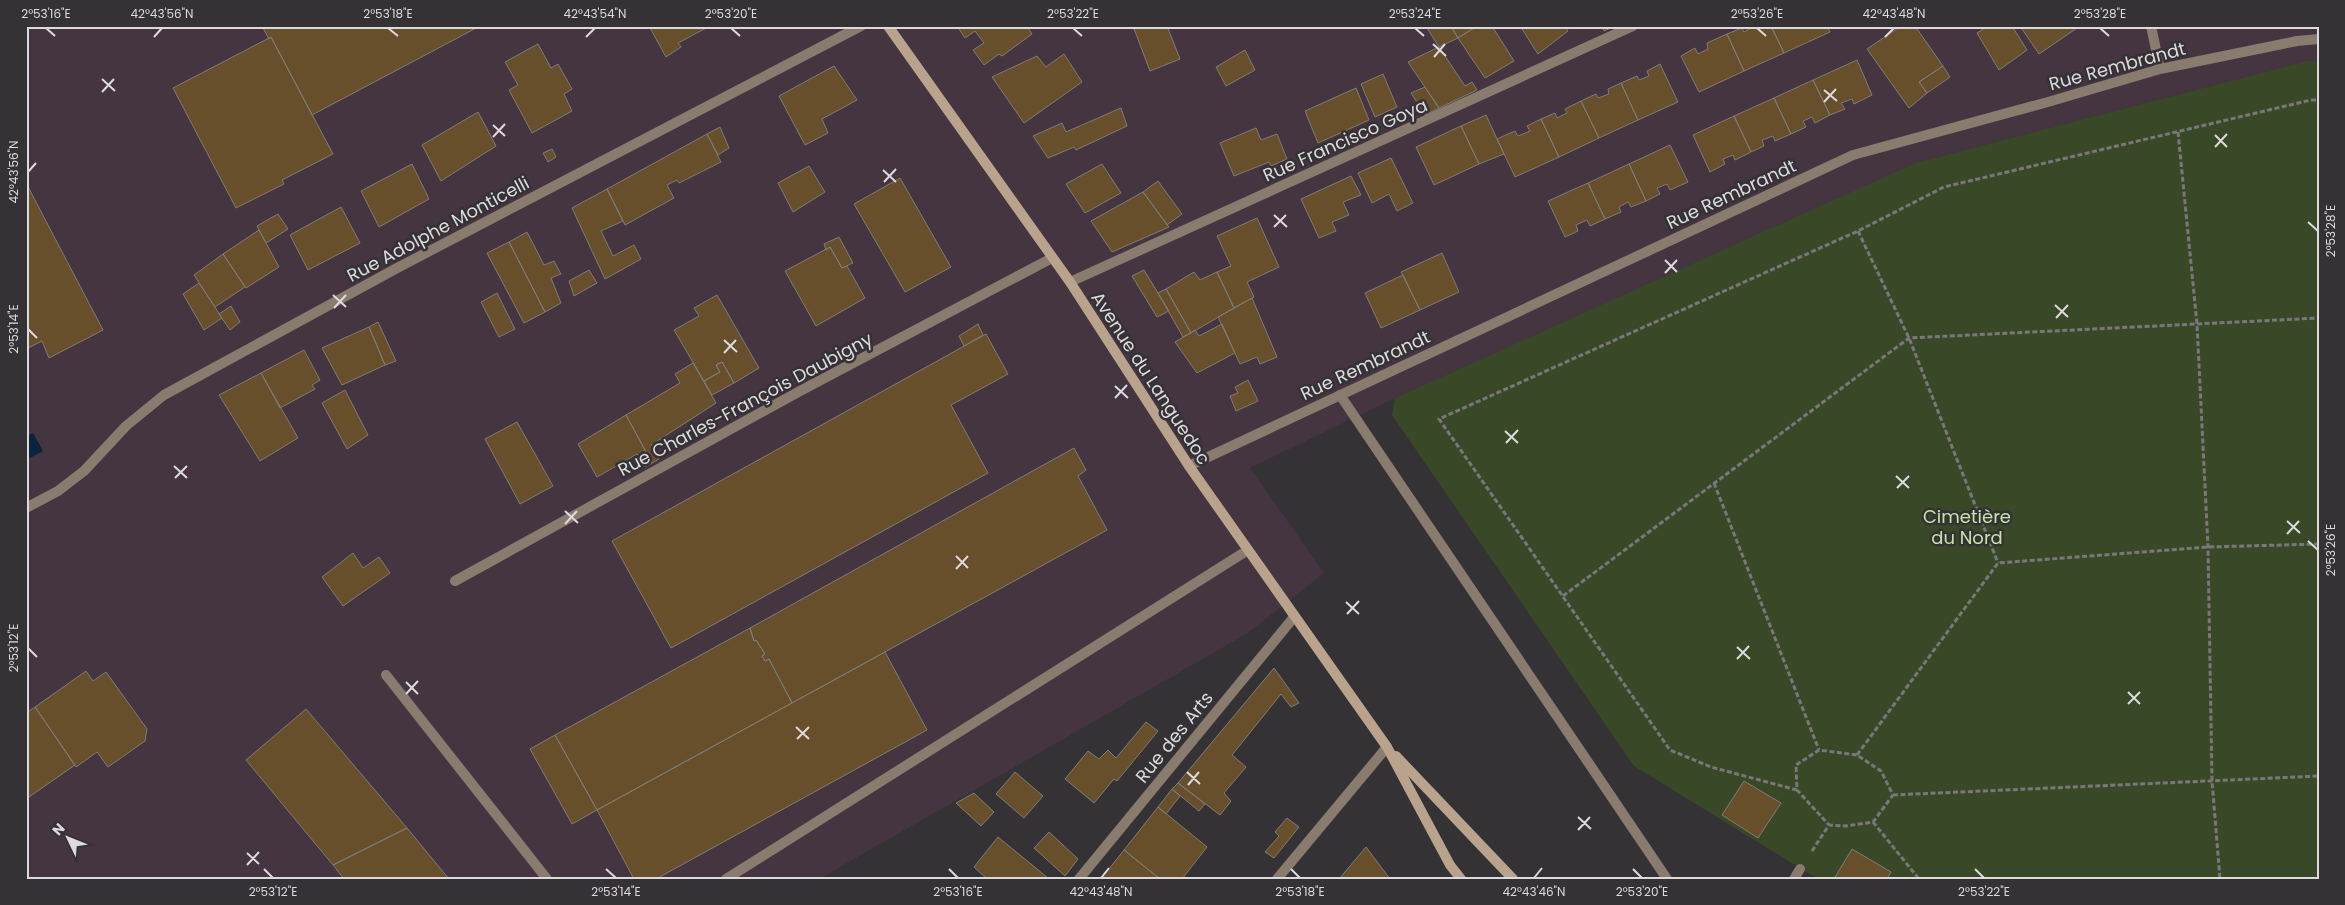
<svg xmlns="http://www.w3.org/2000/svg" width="2345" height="905" viewBox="0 0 2345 905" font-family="Poppins,sans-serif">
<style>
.commercial{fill:#453541}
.green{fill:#394928}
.water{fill:#0b233f}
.building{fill:#674f2b;stroke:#7f7c77}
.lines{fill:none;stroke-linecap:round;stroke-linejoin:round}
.path{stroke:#79777a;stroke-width:3;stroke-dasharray:5 2.5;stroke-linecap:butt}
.lane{stroke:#897b6d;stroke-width:10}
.street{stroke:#897b6d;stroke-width:10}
.secondary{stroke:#baa38d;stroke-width:10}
.ticks{fill:none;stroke:#dcdadd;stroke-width:2}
.labels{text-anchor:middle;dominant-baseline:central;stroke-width:5;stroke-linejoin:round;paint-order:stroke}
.street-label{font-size:18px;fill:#dcdadd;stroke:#353236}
.park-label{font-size:18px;fill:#c5e3a4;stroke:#353236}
.neatline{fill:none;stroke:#dcdadd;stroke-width:2}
.ticks-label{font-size:12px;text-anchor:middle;fill:#dcdadd}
</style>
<rect width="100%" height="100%" fill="#353236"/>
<path class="commercial" d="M26,26H2319V60L2307,61L1915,163L1395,398L1250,468L1324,573L1248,633L819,879H26Z"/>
<path class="green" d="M2319,60V879H1818L1634,766L1392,415L1395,398L1915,163L2307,61Z"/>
<path class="water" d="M33,433L43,451L26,460V437Z"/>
<path class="building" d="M262,26H480L312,115L271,37L269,39Z
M649,26H710L678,43L681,47L666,57Z
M957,26H1027L1032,34L1002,56L999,54L984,65L973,50L984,43L975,31L965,38Z
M1133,26H1167L1180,59L1150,71Z
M1431,26H1451L1458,38L1439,47L1427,28Z
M1459,26H1477L1458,38L1453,30Z
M1477,26H1492L1514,61L1485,78L1458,38Z
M1520,26H1564L1568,31L1538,54Z
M1602,26H1615L1604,31Z
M1754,26H1771L1784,53L1744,71L1727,34L1742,28L1744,32Z
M1771,26H1827L1830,32L1784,53Z
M1901,26H1915L1943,66L1919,82L1927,93L1909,108L1867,49Z
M1988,26H2012L2027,50L1999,70L1977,33Z
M2020,26H2080L2039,54Z
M1727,34L1744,71L1699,92L1681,56L1695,48L1698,54L1708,49L1707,43Z
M271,37L333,154L282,180L284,184L236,208L173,88Z
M538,44L551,68L558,64L572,89L564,94L572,111L532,133L509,90L518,85L505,62Z
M1439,47L1465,86L1472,82L1477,90L1439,108L1408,62Z
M1245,50L1255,70L1226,86L1216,67Z
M1064,54L1082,82L1024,123L992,77L1037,56L1046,67Z
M1857,60L1872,95L1854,104L1852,99L1841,103L1845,109L1830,115L1813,80Z
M1660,64L1678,102L1638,120L1621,83L1637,76L1639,80L1649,76L1647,71Z
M834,66L857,100L822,119L828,133L805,145L779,96Z
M1943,66L1950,77L1927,93L1919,82Z
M1383,74L1397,107L1375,117L1361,84Z
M1813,80L1830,115L1815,123L1812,117L1803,121L1806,127L1791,134L1774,98Z
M1621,83L1638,120L1599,138L1581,101L1596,94L1598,98L1609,94L1608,89Z
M1425,87L1439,108L1425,115L1411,93Z
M1356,88L1369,120L1318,143L1305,111Z
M1774,98L1791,134L1775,141L1773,136L1762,140L1764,146L1751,152L1734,116Z
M1581,101L1599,138L1559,157L1541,119L1555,113L1557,118L1567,113L1565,109Z
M1121,108L1127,126L1076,150L1074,147L1048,158L1033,136L1062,123L1066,132Z
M478,112L496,146L441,181L422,145Z
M1486,115L1504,154L1479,164L1461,126Z
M1734,116L1751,152L1735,160L1733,155L1723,159L1725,164L1710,172L1693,135Z
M1541,119L1559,157L1515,177L1497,139L1515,131L1518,136L1530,131L1527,126Z
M1461,126L1479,164L1434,185L1416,147Z
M720,127L729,148L718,155L707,134Z
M1256,128L1261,140L1277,134L1287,159L1271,166L1269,162L1234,176L1220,143Z
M707,134L721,162L679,183L677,180L667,185L674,198L625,225L607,189Z
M1670,145L1688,182L1670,190L1667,184L1657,188L1660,194L1646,201L1629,164Z
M552,149L556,157L548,162L543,153Z
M1391,158L1413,203L1397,211L1389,194L1372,203L1358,173Z
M412,164L429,199L379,227L361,191Z
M1102,164L1121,193L1085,213L1066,184Z
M1629,164L1646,201L1631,207L1628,202L1619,207L1621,212L1605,219L1588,183Z
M809,166L825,192L793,212L778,183Z
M1351,176L1361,195L1343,202L1349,215L1332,222L1336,231L1319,238L1301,199Z
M900,178L951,267L905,292L854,204Z
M1158,181L1182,214L1167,225L1143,192Z
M26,183L103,330L49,358L42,341L26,349Z
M1588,183L1605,219L1590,226L1587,220L1576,225L1578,231L1565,237L1548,201Z
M607,189L623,221L601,231L613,256L634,245L641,259L605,279L572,208Z
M1143,192L1169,227L1112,252L1091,221Z
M341,207L360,243L308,270L290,235Z
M278,214L288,229L266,243L257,226Z
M1257,218L1279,267L1247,282L1254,297L1234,308L1217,272L1231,266L1217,236Z
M259,230L279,267L246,288L223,254Z
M527,232L544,265L554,261L561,274L551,278L561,303L545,312L509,242Z
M839,237L853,263L842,268L830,247L826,250L824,244Z
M509,242L545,312L524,323L487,253Z
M830,247L842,268L847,266L865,298L816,326L785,271Z
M1442,253L1459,292L1420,310L1401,272Z
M223,254L245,287L215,307L194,275Z
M589,270L597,283L574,296L569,281Z
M1144,270L1169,311L1157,317L1132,276Z
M1194,272L1200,280L1217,272L1234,308L1191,333L1166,289Z
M1403,275L1420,310L1381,328L1365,293Z
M199,283L222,318L204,330L183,294Z
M1166,289L1191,333L1183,337L1158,293Z
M497,293L515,329L499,337L481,302Z
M717,295L759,368L734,383L722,362L716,365L720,372L704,381L674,330L699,316L694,308Z
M1252,298L1277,357L1260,364L1257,357L1240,364L1218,317Z
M231,306L240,322L230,330L219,314Z
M378,322L396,361L385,365L369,327Z
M978,324L983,335L964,346L959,336Z
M1222,324L1235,353L1197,373L1175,342L1195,330L1199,336Z
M369,327L385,365L342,385L322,348Z
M986,334L1008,374L951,405L988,473L671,648L612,541Z
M304,350L320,380L312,385L315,389L280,408L261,373Z
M722,362L734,383L712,395L704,381L720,372L716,365Z
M693,363L716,403L651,445L659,459L652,463L626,415L680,383L675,374Z
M261,373L298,438L260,461L219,395Z
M1248,380L1258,401L1236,411L1230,396L1238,393L1235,387Z
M345,390L368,435L347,449L322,403Z
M626,415L652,463L645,467L637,454L597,477L578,444Z
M517,422L553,486L520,504L485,439Z
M1074,448L1086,470L1078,476L1107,530L792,703L769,659L765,661L762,656L765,654L756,640L754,641L750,628Z
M353,553L363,568L379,557L390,573L343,606L322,577Z
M750,628L754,641L756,640L765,654L762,656L765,661L769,659L792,703L597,810L555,735Z
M885,652L927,730L656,879H634L597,810Z
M1274,668L1299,703L1291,707L1281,694L1232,755L1246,767L1224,793L1231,801L1220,815L1178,783Z
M86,671L93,681L106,672L147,729L145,741L108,767L97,752L76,767L35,707Z
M35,707L75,765L26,799V713Z
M306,709L407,828L333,865L246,760Z
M1146,722L1158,731L1117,781L1114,779L1094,803L1065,779L1088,751L1099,759L1108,750L1116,758Z
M555,735L597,810L572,824L530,749Z
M1015,772L1043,796L1024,818L996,794Z
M1744,781L1781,803L1758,838L1722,815Z
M1178,783L1205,804L1199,811L1172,789Z
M1172,789L1180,796L1166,814L1158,807Z
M974,793L994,812L981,826L956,803Z
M1158,807L1207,847L1182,879H1160L1124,850Z
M1287,818L1299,827L1274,858L1265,852L1279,836L1275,832Z
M407,828L449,879H344L333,865Z
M1049,832L1078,859L1065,876L1034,848Z
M998,837L1048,878L987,879L974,867Z
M1366,847L1390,879H1339Z
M1852,849L1891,872L1887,879H1834Z
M1124,850L1160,879H1101Z"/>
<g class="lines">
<path class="path" d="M2178,132L2197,324L2208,547L2212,781L2220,879
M1858,231L1909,338L1998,563
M1714,483L1819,750
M1563,596L1909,338L2319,318
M1857,755L1998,563L2208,547L2319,544
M1797,790L1711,767L1670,750L1439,419L1858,231L1944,187L2311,100H2319
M1893,795L2319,776
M1873,822L1919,879
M1812,851L1829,825L1846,826L1873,822L1893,795L1881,771L1857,755L1819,750L1796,765L1797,790L1829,825"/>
<path class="lane" d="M1340,395L1667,879
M386,675L547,879
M726,879L1248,550
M1794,879L1800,869"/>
<path class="street" d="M2151,26L2160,69
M1070,282L1633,26
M1189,466L1853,155L2048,102L2160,69L2297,41L2319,39
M26,508L58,491L84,471L126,426L164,395L399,267L861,26
M455,581L800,391L1052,258
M1079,879L1294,617
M1277,879L1387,747"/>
<path class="secondary" d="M888,26L1070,282L1189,466L1387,747L1450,865L1461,879
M1396,756L1513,879"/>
</g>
<path class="ticks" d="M46,28L55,36M388,28L398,36M731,28L740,36M1073,28L1082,36M1415,28L1424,36M1757,28L1766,36M2100,28L2109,36M154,37L162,28M586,37L595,28M1885,37L1894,28M1433,44L1446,56M1434,57L1445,44M102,79L115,91M1824,90L1837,101M102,92L114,79M1824,102L1836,89M493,125L505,136M2215,135L2227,147M493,137L505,124M2215,147L2227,134M883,170L896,182M28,172L36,163M884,182L896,169M1274,215L1287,227M2308,222L2318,231M1274,227L1286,215M1665,260L1677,272M1665,273L1677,260M333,295L346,307M2055,305L2068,317M334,308L346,295M2056,318L2068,305M28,329L37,338M724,340L737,352M724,353L736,340M1115,386L1128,398M1115,398L1127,385M1505,431L1518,443M1506,443L1518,430M174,466L187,478M1896,476L1909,488M175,478L187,466M1897,488L1909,476M565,511L578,523M2287,521L2300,533M565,524L577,511M2287,534L2299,521M2308,541L2318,550M956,556L968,568M956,569L968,556M1346,602L1359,614M1347,614L1359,601M1737,647L1750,659M28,648L37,657M1737,659L1749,646M406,682L418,694M2128,692L2140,704M406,694L418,681M2128,704L2140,692M796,727L809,739M797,739L809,727M1187,772L1200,784M1188,785L1199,772M1578,817L1591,829M1578,830L1590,817M247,853L259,864M247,865L259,852M264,869L273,878M606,869L616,878M949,869L958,878M1291,869L1300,878M1633,869L1642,878M1975,869L1984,878M1101,878L1109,868M1534,878L1542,868"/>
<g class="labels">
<g class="street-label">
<text transform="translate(2117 66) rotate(-15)">Rue Rembrandt</text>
<text transform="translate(1345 140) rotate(-24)">Rue Francisco Goya</text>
<text transform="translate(1731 194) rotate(-25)">Rue Rembrandt</text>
<text transform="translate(438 229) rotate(-28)">Rue Adolphe Monticelli</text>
<text transform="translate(1365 365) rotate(-25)">Rue Rembrandt</text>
<text transform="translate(1151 378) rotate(57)">Avenue du Languedoc</text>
<text transform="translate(745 404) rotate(-28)">Rue Charles-François Daubigny</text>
<text transform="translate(1174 737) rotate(-51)">Rue des Arts</text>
</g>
<g class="park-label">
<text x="1967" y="516">Cimetière<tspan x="1967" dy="21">du Nord</tspan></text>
</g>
</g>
<rect width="2345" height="905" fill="none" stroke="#353236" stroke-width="55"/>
<g transform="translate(68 838) rotate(313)" stroke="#353236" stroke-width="4" paint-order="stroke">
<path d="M0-4L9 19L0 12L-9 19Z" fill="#dcdadd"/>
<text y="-8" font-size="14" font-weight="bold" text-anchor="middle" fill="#dcdadd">N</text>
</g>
<rect x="28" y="28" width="2290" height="850" class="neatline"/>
<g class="ticks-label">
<text x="46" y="18">2°53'16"E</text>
<text x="162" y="18">42°43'56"N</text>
<text x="388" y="18">2°53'18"E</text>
<text x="595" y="18">42°43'54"N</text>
<text x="731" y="18">2°53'20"E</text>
<text x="1073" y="18">2°53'22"E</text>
<text x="1415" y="18">2°53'24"E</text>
<text x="1757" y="18">2°53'26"E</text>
<text x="1894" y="18">42°43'48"N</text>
<text x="2100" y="18">2°53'28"E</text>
<text transform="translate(14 172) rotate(-90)" y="4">42°43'56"N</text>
<text transform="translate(2331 231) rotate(-90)" y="4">2°53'28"E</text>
<text transform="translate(14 329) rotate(-90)" y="4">2°53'14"E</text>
<text transform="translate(2331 550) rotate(-90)" y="4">2°53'26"E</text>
<text transform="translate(14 648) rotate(-90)" y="4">2°53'12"E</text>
<text x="273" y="896">2°53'12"E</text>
<text x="616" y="896">2°53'14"E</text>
<text x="958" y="896">2°53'16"E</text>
<text x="1101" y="896">42°43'48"N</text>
<text x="1300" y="896">2°53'18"E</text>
<text x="1534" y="896">42°43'46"N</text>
<text x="1642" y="896">2°53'20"E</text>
<text x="1984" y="896">2°53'22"E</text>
</g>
</svg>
